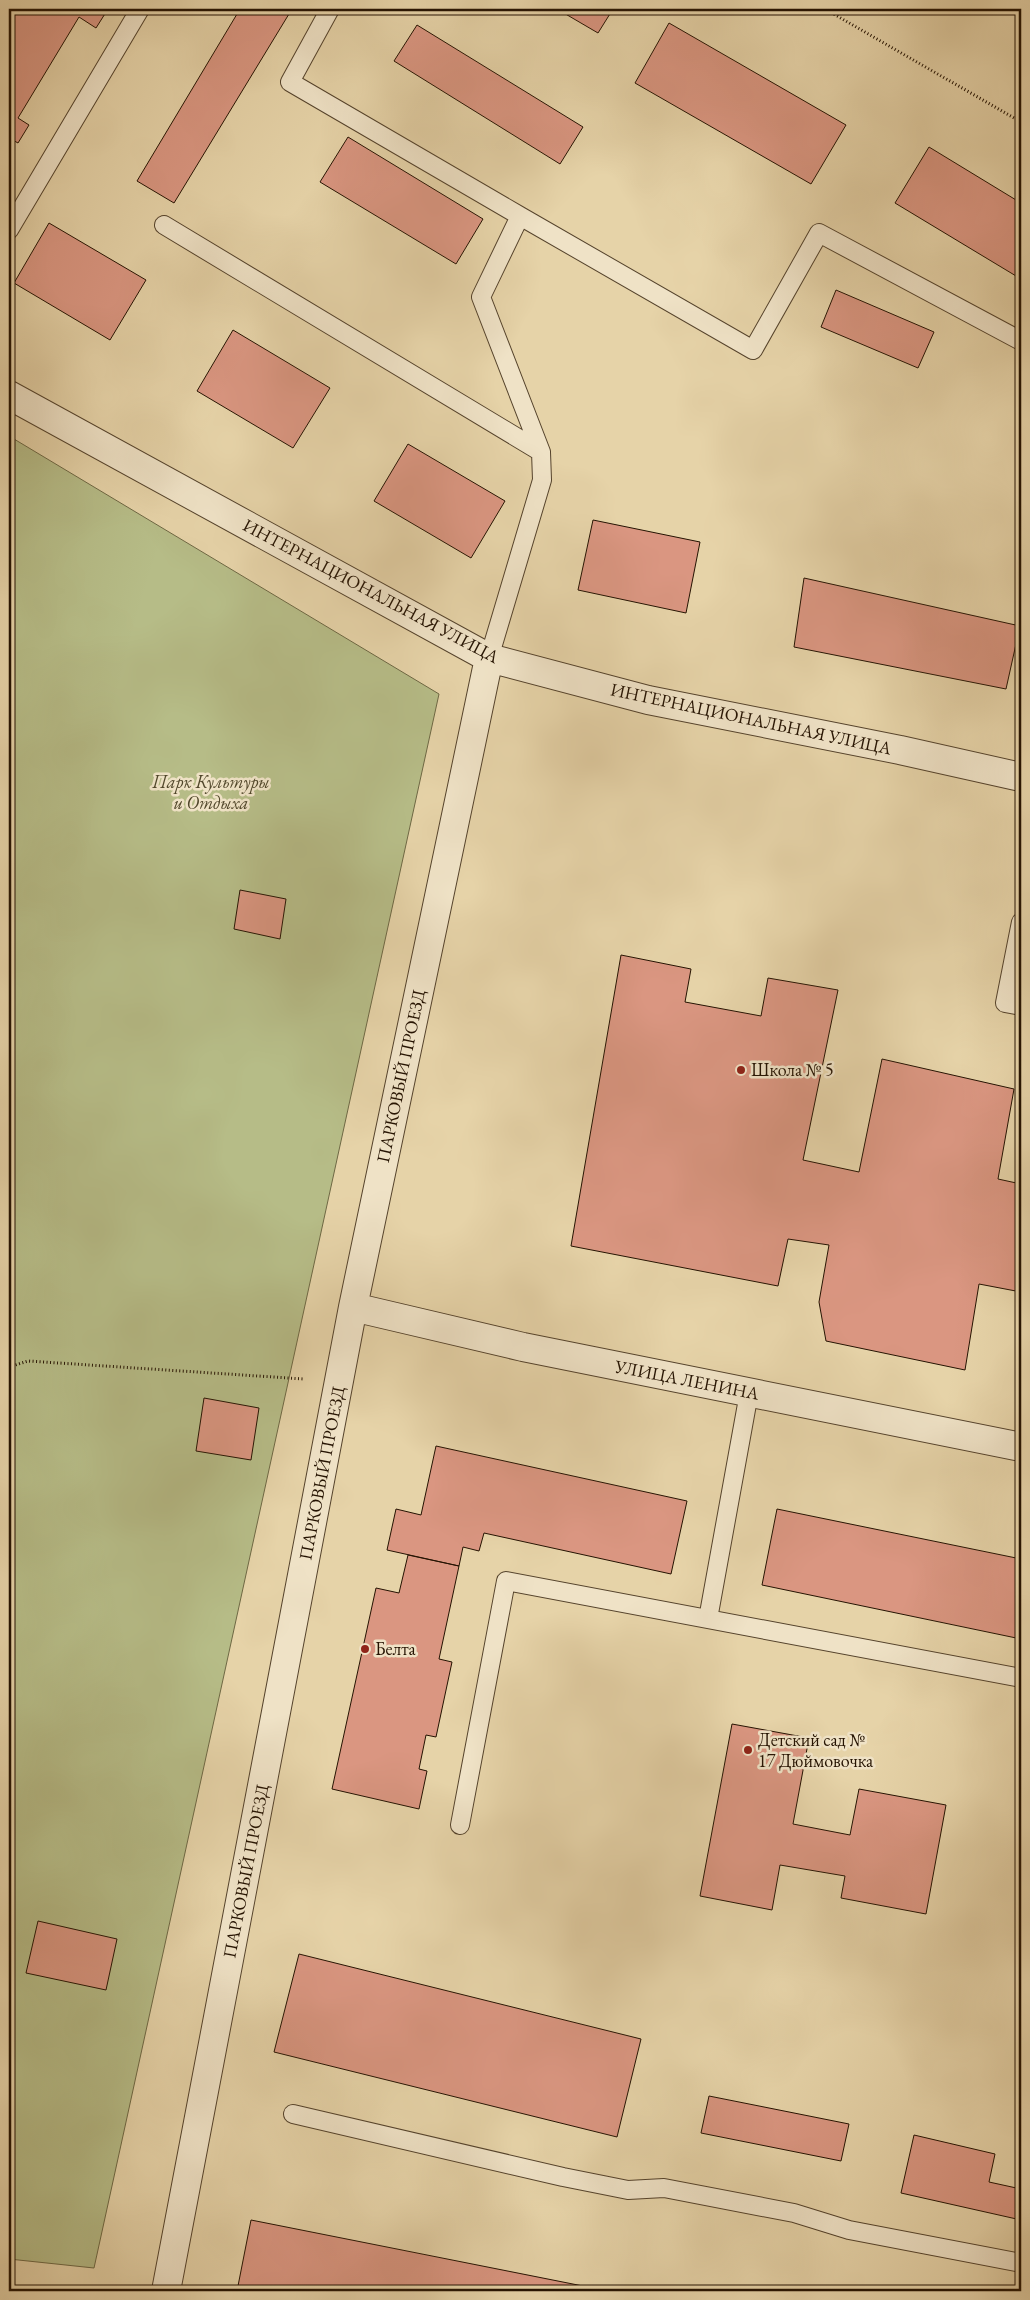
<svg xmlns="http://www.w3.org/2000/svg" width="1030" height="2300" font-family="'EB Garamond',serif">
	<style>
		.green { fill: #b6bc87; stroke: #6e6844 }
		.building { fill: #da9681; stroke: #251302 }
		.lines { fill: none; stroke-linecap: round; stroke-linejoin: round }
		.lane-casing { stroke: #55432c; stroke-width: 20 }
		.street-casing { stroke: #55432c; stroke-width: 30 }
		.path { stroke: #251302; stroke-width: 3; stroke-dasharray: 1 2.5; stroke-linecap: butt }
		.lane { stroke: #efe2c6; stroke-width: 18 }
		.street { stroke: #efe2c6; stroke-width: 28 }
		.poi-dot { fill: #8f2418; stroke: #efe2c6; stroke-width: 2 }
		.labels { text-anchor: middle; stroke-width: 5; stroke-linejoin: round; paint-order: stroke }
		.street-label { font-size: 18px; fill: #251302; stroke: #efe2c6 }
		.park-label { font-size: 18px; font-style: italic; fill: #50462a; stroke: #efe2c6 }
		.poi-label { font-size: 18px; fill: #251302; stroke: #efe2c6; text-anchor: start }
	</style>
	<rect width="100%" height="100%" fill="#e6d3a8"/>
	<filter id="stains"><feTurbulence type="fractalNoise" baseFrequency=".004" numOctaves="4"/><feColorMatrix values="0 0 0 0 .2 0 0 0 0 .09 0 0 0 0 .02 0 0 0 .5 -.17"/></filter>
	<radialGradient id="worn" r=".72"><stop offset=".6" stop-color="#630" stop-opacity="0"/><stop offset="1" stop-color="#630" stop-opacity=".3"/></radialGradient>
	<path class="green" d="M9 436 439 694 94 2268 9 2259Z"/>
	<path class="building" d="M9 9H108L96 28 79 17 18 118 29 125 18 143 9 138Z
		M240 9H292L174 203 137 181Z
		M557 9H613L598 33Z
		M669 23 846 125 811 184 635 83Z
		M417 25 583 127 560 164 394 61Z
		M348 137 483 219 456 264 320 182Z
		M929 147 1021 203V279L895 203Z
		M49 223 146 280 110 340 14 283Z
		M836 290 934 332 918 368 821 327Z
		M233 330 330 388 293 448 197 391Z
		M408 444 505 501 471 558 374 501Z
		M593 520 700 542 686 613 578 590Z
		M804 578 1020 626 1006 689 794 647Z
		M240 890 286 899 280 939 234 929Z
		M621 955 691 969 685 1002 761 1016 768 978 838 990 803 1160 859 1172 882 1059 1014 1089 998 1179 1021 1184V1292L979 1284 965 1370 826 1341 819 1302 829 1245 788 1239 778 1286 571 1246Z
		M204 1398 259 1408 251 1460 196 1451Z
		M436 1446 687 1501 671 1574 484 1533 479 1551 463 1547 459 1566 387 1550 396 1509 421 1515Z
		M777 1509 1021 1559V1639L762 1585Z
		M408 1555 459 1566 439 1659 452 1662 436 1737 426 1735 419 1769 427 1771 419 1809 332 1789 376 1588 399 1593Z
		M732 1724 809 1738 793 1824 850 1835 859 1789 946 1805 926 1914 841 1898 845 1876 780 1865 772 1910 700 1896Z
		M38 1921 117 1939 106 1990 26 1973Z
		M299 1954 641 2039 617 2137 274 2052Z
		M709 2096 849 2124 841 2161 701 2133Z
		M914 2135 995 2154 989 2182 1021 2189V2220L901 2193Z
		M251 2220 608 2291H237Z"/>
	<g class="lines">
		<g class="lane-casing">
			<path id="lane" d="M330 9 290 82 520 216
				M164 225 541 452
				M9 230 140 9
				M489 658 542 480 541 452 481 297 520 216 753 350 819 233 1021 341
				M1021 922 1005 1003 1021 1006
				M708 1619 749 1393
				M460 1825 506 1581 1021 1678
				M293 2114 563 2177 628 2190 664 2188 794 2213 849 2230 1021 2263"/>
		</g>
		<g class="street-casing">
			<path id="street" d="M9 395 489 658 648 700 900 750 1021 777
				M353 1307 523 1347 1021 1447
				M166 2291 353 1307 489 658"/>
		</g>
		<path class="path" d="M825 9 1021 122
			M9 1367 28 1361 304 1379"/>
		<use href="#lane" class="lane"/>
		<use href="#street" class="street"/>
	</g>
	<g class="poi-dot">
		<circle cx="741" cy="1070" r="5"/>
		<circle cx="365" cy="1649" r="5"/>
		<circle cx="748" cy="1750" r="5"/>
	</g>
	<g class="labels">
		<g class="street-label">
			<text transform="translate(371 591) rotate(28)" y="6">ИНТЕРНАЦИОНАЛЬНАЯ УЛИЦА</text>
			<text transform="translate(751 719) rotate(12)" y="6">ИНТЕРНАЦИОНАЛЬНАЯ УЛИЦА</text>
			<text transform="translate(401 1076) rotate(-78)" y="6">ПАРКОВЫЙ ПРОЕЗД</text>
			<text transform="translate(687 1380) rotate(11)" y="6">УЛИЦА ЛЕНИНА</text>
			<text transform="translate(322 1473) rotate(-79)" y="6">ПАРКОВЫЙ ПРОЕЗД</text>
			<text transform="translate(246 1871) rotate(-79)" y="6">ПАРКОВЫЙ ПРОЕЗД</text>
		</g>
		<g class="park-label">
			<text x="211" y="788">Парк Культуры<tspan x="211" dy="21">и Отдыха</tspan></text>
		</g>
		<g class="poi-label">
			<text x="751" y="1076">Школа № 5</text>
			<text x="375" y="1655">Белта</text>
			<text x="758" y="1746">Детский сад №<tspan x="758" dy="21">17 Дюймовочка</tspan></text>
		</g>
	</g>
	<rect width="1030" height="2300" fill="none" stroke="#e6d3a8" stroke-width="30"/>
	<rect x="10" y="10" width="1010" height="2280" fill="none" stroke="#251302" stroke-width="2.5"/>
	<rect x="15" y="15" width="1000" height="2270" fill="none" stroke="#251302"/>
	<rect width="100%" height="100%" filter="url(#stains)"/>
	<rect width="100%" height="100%" fill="url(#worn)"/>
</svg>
